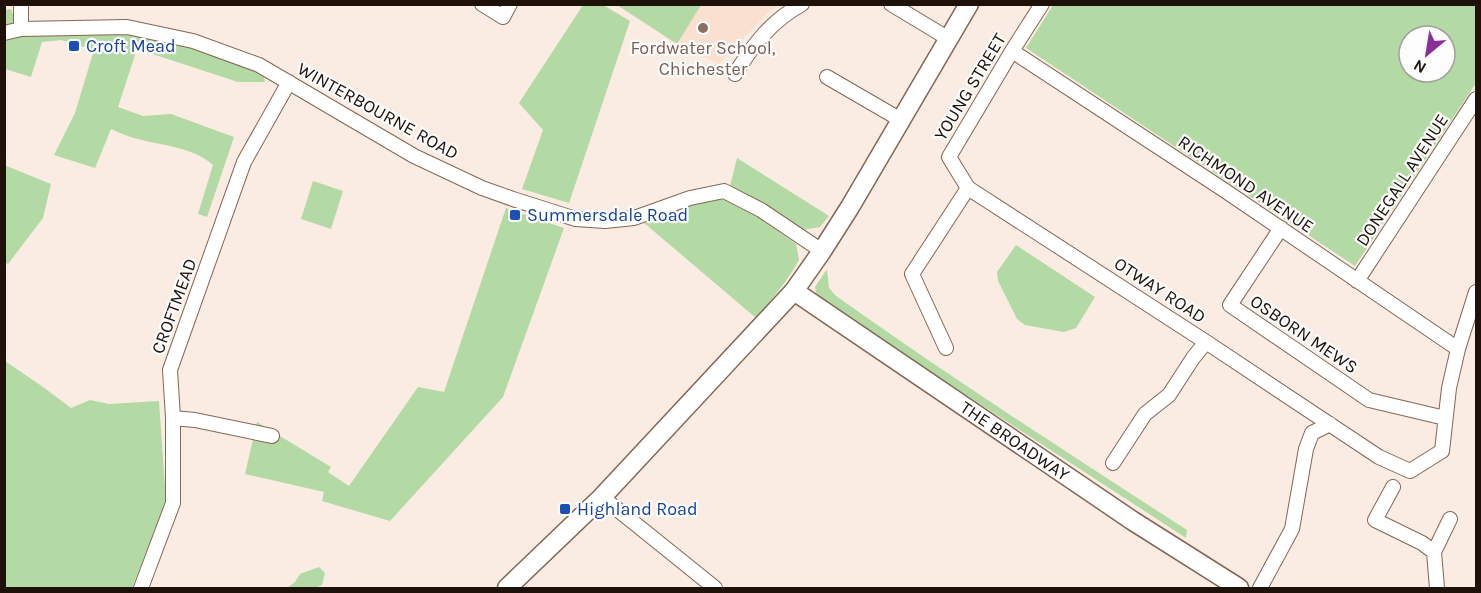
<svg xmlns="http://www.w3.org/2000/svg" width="1481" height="593" font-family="Karla,sans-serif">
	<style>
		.built { fill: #f9e0d0 }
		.green { fill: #b3d9a5; fill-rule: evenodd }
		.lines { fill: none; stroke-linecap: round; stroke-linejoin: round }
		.minor-casing { stroke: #846653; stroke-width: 16 }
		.tertiary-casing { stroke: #846653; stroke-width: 21 }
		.minor { stroke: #fff; stroke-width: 14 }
		.tertiary { stroke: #fff; stroke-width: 18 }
		.education-dot { fill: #8d6e63; stroke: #fcfcfc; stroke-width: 2 }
		.transit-dot { fill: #1a4fb4; stroke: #fcfcfc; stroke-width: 2 }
		.labels { text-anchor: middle; stroke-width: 4.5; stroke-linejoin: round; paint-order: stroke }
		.transit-label { font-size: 18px; fill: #164399; stroke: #fcfcfc; text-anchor: start }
		.education-label { font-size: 18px; fill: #785e54; stroke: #fcfcfc }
		.street-label { font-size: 18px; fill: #1d110a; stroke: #fcfcfc }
	</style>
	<rect width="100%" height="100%" fill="#faece3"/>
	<path class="built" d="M617 5H779L768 13 719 64 677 44Z"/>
	<path class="green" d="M583 5H603L630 21 569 203 522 189 543 130 519 103Z
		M617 5H701L677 44Z
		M1053 5H1476V83L1355 266 1026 48ZM1409 36H1445V72H1409Z
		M11 9 20 33H125L192 46 256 69 263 74 265 82H238L137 49 118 107 143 116 171 114 234 137 207 217 198 214 213 165C193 147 164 146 138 139 129 137 120 133 111 129L95 168 54 155 75 113 94 50 61 40 42 42 31 77 5 69 4 10Z
		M737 158 829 216 820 227 803 230 765 204 730 186Z
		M4 165 51 184 43 218 8 264 4 262Z
		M313 181 343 191 331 229 301 219Z
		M724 199 758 217 796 244 799 260C787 282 772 299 756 318L643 222 692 204Z
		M506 208 564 228 503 397 390 521 322 501 324 492 245 474 257 422 331 467 328 472 349 486 418 387 444 392Z
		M1016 245 1095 297 1076 328 1064 332 1025 325 1017 319 998 281 997 272Z
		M827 269 829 288 836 296C950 377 1069 454 1187 530L1186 538 817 298 815 287Z
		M5 361 43 387 71 408 90 400 109 404 159 401 166 501 132 588H5Z
		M319 567 325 573 322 585 315 588H287L295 582 300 574Z"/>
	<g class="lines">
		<g class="minor-casing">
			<path id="minor" d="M21 4V29
				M482 4 503 17 510 4
				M891 4 949 39
				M1042 4 1012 51 949 157 968 188 1206 342 1379 457 1410 471 1442 451 1449 388 1458 349 1476 292
				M4 33 21 29 127 27 193 41 259 65 414 156 482 188 513 199 576 219 605 221 634 218 690 198 724 191 761 210 822 251
				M1012 51 1224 190 1458 349
				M735 74C753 45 771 21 802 4
				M827 77 901 120
				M1281 228 1230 305 1369 400 1445 418
				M1357 281 1476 99
				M946 348 912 274 968 188
				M173 418 195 420 272 436
				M1113 463 1145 414 1169 395 1193 358 1206 342
				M1393 487 1375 520 1422 543 1434 552 1437 588
				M602 497 715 588
				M1434 552 1450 519
				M141 588 173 503V418L170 370 244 162 289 82
				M1260 588 1292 529 1306 449 1312 433 1330 424"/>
		</g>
		<g class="tertiary-casing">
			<g id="tertiary">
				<path id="s1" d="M794 291 1133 521 1239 588"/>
				<path d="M507 588 602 497 794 291 822 251 850 207 969 4"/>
			</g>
		</g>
		<use href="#minor" class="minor"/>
		<use href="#tertiary" class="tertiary"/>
	</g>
	<circle class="education-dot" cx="703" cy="28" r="6"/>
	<g class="transit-dot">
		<rect x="68" y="40" width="12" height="12" rx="3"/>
		<rect x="509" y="209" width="12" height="12" rx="3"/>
		<rect x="559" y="503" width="12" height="12" rx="3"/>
	</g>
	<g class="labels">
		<g class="transit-label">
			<text x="86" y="52">Croft Mead</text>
			<text x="527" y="221">Summersdale Road</text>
			<text x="577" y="515">Highland Road</text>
		</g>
		<g class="education-label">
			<text x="703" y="54">Fordwater School,<tspan x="703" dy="21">Chichester</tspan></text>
		</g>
		<g class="street-label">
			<text transform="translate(970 87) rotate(-59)" y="6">YOUNG STREET</text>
			<text transform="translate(378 111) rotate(29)" y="6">WINTERBOURNE ROAD</text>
			<text transform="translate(1402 180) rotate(-57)" y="6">DONEGALL AVENUE</text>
			<text transform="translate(1246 184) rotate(34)" y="6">RICHMOND AVENUE</text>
			<text transform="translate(1160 290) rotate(33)" y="6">OTWAY ROAD</text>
			<text transform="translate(174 306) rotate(-70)" y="6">CROFTMEAD</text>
			<text transform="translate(1304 334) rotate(34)" y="6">OSBORN MEWS</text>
			<text dy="6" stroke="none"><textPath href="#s1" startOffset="267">THE BROADWAY</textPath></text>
		</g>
	</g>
	<rect width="1481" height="593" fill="none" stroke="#1d110a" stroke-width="12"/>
	<g transform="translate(1427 54) rotate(210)"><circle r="28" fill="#fcfcfc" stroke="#a39e9b" stroke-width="1.5"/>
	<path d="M0-4.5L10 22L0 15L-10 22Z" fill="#8a2f9a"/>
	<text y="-9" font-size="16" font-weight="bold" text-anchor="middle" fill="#1d110a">N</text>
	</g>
</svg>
